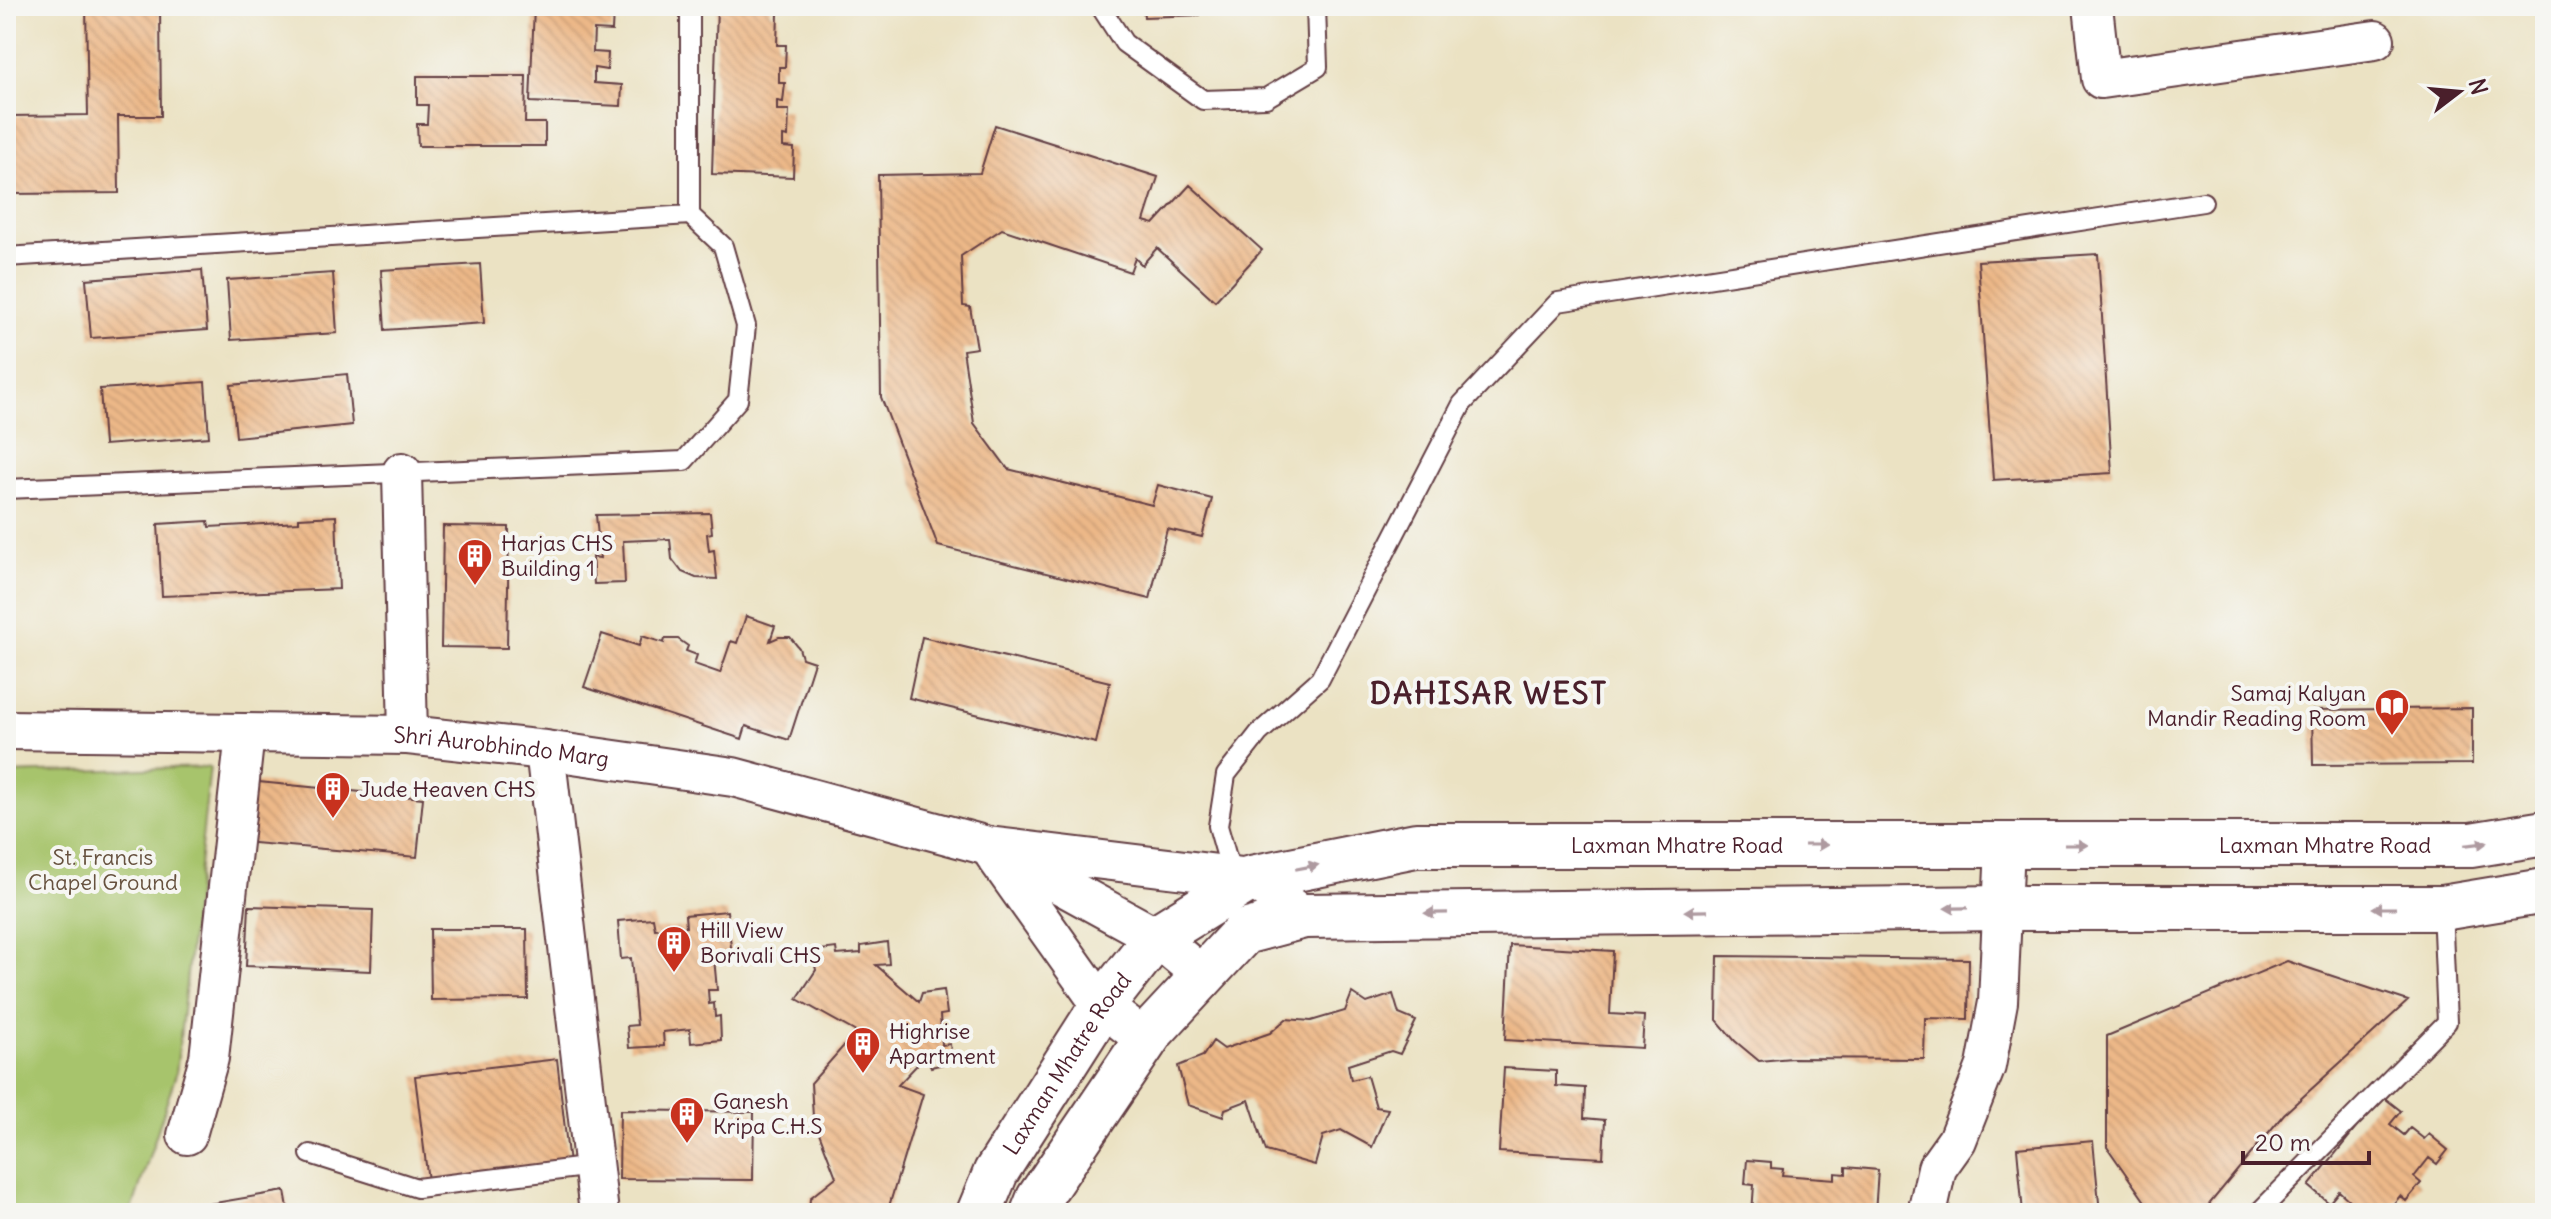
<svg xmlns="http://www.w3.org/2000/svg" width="2551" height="1219" font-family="Delius,sans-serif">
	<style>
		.park { fill: #a7c46c; stroke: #78724c; stroke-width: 2 }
		.building { fill: url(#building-back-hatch) }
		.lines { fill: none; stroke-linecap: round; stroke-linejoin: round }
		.service-casing { stroke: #623c42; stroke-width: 22 }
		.minor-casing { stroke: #623c42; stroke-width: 42 }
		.secondary-casing { stroke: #623c42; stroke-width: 48 }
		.service { stroke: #fff; stroke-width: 18 }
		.minor { stroke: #fff; stroke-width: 38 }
		.secondary { stroke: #fff; stroke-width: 44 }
		.oneway { fill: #ae9aa0 }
		.labels { text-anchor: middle; stroke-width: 8; stroke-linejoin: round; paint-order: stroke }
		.poi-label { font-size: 22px; fill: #4a1f2b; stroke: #f6f6f2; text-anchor: start }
		.street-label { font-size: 22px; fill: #4a1f2b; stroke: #f6f6f2 }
		.park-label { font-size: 22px; fill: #66513e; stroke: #f6f6f2 }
		.district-label { font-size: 30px; font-weight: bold; letter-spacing: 2px; fill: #4a1f2b; stroke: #f6f6f2 }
	</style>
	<defs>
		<pattern id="building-back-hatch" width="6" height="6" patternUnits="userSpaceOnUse" patternTransform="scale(2)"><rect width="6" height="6" fill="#ecb888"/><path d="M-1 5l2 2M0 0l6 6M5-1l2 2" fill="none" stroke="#cc9e76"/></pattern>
	</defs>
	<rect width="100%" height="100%" fill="#f6f6f2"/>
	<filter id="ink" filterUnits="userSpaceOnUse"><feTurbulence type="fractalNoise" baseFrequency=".0125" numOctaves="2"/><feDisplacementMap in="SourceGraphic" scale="16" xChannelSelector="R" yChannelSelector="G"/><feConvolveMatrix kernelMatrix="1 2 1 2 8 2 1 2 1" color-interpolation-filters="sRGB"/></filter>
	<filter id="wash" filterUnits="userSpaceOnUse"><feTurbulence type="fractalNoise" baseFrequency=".006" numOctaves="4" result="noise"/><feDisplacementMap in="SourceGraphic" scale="32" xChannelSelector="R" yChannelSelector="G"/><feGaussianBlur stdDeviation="1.8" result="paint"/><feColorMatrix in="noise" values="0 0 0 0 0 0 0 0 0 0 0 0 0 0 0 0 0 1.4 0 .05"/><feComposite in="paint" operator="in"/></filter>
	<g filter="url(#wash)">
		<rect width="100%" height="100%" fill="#ebe2c3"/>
		<path class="park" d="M210 767 176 1074 131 1213H6V773Z"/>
		<g id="blocks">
			<path class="building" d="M86 6H160L161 116H118L119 193 6 194V90H9V116L88 115Z
				M717 6H771V13H778L777 45H786L785 67H779V83H785L783 102 777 101V110H789L788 137 783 136V147L794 148 793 177 712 174Z
				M1143 6H1200V15L1144 17Z
				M534 7 613 11 612 31 594 30 593 52 608 53 607 70 594 68V83L622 85 621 106 530 102Z
				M417 76H526L525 123H545V146H418L417 124H427L428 105H417Z
				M995 125 1158 177 1144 221 1154 224 1190 185 1262 250 1215 301 1157 248 1142 265 1135 258 1130 272 1002 229 961 256 963 306 970 307 977 348 963 350 974 423 1008 469 1152 505 1158 485 1212 499 1202 537 1167 529 1150 599 938 546 881 397 878 175 980 173Z
				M2098 254 2112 473 1993 480 1978 261Z
				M480 264 484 323 385 330 381 270Z
				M202 270 207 330 91 338 86 279Z
				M333 273 337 333 231 340 227 280Z
				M347 374 352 425 236 437 231 385Z
				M205 382 209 437 104 445 100 389Z
				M710 513 712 533 707 534 709 551 714 550 717 579 696 578 682 572 672 559 670 539 623 541 625 583 594 584 592 557 600 558 596 515Z
				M336 516 339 589 162 596 158 524 208 521 209 527 299 522V518Z
				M443 526 509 527 507 648 441 647Z
				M746 616 775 626 770 641 779 637H790L799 648 802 658 814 662 789 740 746 726 742 739 584 687 602 634 639 646 642 636 664 643 665 639H678L688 646 686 651 697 655 694 664 720 673 731 641 737 643Z
				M922 637 1110 682 1096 743 909 698Z
				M2472 708V764L2313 765 2312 710Z
				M248 781 423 798 417 857 243 842Z
				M249 906 373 910 371 971 246 966Z
				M727 911 732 956 714 958 717 990H708L709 1004 714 1003 715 1017 720 1016 721 1040 691 1043 690 1029 663 1032 664 1046 629 1048 627 1026 637 1025 631 958 621 959 618 921 653 918 655 929 686 927 685 915Z
				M430 929H527L528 999 431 1000Z
				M887 942 889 964 876 965 919 1002 922 993 944 990 947 1014 940 1015 942 1045 950 1044 952 1062 931 1067 927 1056 915 1060 917 1065 898 1085 923 1094 887 1213H809L810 1198 836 1177 813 1117 811 1083 856 1032 797 999 816 970 812 951 836 948 837 955 861 953V946Z
				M1510 945 1613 951 1610 1014 1644 1016 1642 1048 1505 1040Z
				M1718 956 1969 959 1968 1019 1925 1018 1924 1059 1792 1058 1759 1061 1735 1041 1717 1020Z
				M2287 961 2408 1001 2284 1114 2202 1213H2153L2107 1147V1036Z
				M1352 993 1367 1003 1393 994 1399 1014 1416 1021 1400 1054 1391 1051 1348 1065 1351 1080 1367 1076 1376 1107 1388 1109 1372 1147 1341 1130 1323 1136 1315 1165 1266 1151 1249 1100 1225 1109 1223 1117 1188 1105 1178 1066 1203 1056 1213 1041 1224 1049 1270 1033 1286 1019 1311 1021 1345 1011Z
				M2545 1009V1030H2544L2538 1011Z
				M557 1059 570 1173 429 1189 415 1076Z
				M1504 1068 1556 1071V1086L1585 1088 1584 1118 1605 1120 1603 1158 1499 1152Z
				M2382 1096 2401 1111 2390 1124 2404 1135 2410 1128 2424 1139 2429 1134 2448 1150 2437 1164 2429 1158 2414 1177 2421 1183 2406 1201 2400 1196 2390 1208 2396 1213H2355L2346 1206 2350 1201 2339 1191 2329 1203 2309 1186Z
				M620 1110 754 1112 753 1180 619 1179Z
				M2093 1141 2100 1213H2023L2017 1148Z
				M1747 1160 1771 1162V1168L1783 1169 1782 1175 1835 1179V1173L1846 1174V1167L1878 1170 1875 1213H1752L1754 1185 1745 1184Z
				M285 1191 289 1213H192L191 1207Z"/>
		</g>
	</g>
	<g filter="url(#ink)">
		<use href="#blocks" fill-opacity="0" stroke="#623c42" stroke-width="2"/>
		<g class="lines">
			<g class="service-casing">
				<path id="service" d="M1100 6 1124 43 1203 100 1266 98 1318 67 1316 6
					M690 215V6
					M6 257 690 215 723 246 746 326 738 400 684 461 6 489
					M1232 875 1218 826 1226 775 1259 733 1320 679 1462 404 1558 302 2203 202
					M310 1154 417 1188 593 1166
					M2258 1213 2447 1022 2442 908"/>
			</g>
			<g class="minor-casing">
				<g id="minor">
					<path d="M2093 6 2101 79 2375 40"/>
					<path d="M402 472 408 735"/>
					<path id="s1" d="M6 730 408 735 545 750 733 777 988 846 1251 878 1304 916"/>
					<path d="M545 750 599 1213"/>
					<path d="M994 854 1102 1006 1146 1040"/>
					<path d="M1008 856 1156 937 1203 976"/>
					<path d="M187 1135 209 1058 245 734"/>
					<path d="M1927 1213 1937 1168 1957 1140 1986 1066 1998 1002 2005 845"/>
				</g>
			</g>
			<g class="secondary-casing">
				<g id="secondary">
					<path id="s2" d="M979 1213 996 1172 1102 1006 1156 937 1251 878 1416 845H2471L2545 833"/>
					<path d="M1033 1213 1039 1198 1152 1031 1244 932 1304 916 2003 908H2442L2545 891"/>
				</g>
			</g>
			<use href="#service" class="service"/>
			<use href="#minor" class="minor"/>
			<use href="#secondary" class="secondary"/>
		</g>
		<defs><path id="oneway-solid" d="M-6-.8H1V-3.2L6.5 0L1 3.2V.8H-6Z" transform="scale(2)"/></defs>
		<g class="oneway">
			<use href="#oneway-solid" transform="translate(2476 844) rotate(-7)"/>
			<use href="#oneway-solid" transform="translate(1816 845)"/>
			<use href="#oneway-solid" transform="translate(2076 845)"/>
			<use href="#oneway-solid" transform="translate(1307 867) rotate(-11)"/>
			<use href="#oneway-solid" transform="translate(1956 908) rotate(179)"/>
			<use href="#oneway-solid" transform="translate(2384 908) rotate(180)"/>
			<use href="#oneway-solid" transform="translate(1696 911) rotate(179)"/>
			<use href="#oneway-solid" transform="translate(1436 913) rotate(179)"/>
		</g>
	</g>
	<defs>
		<g id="building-pin" transform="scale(1.8)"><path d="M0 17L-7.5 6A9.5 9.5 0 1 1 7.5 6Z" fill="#c8321e" stroke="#f6f6f2"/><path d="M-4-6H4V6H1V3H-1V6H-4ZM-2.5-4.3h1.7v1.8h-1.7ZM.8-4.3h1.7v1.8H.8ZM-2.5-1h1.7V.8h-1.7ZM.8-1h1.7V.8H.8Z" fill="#fff"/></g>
		<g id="library-pin" transform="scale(1.8)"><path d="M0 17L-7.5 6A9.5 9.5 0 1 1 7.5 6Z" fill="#c8321e" stroke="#f6f6f2"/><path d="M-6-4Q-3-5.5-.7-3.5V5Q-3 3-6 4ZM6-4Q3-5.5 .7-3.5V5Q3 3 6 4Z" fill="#fff"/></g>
	</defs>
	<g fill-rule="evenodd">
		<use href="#building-pin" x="475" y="556"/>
		<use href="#library-pin" x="2392" y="706"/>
		<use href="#building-pin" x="333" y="789"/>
		<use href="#building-pin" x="674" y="943"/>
		<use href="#building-pin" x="863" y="1044"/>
		<use href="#building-pin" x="687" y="1114"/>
	</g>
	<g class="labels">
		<g class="poi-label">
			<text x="501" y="551">Harjas CHS<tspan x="501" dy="25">Building 1</tspan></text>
			<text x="2366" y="701" text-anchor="end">Samaj Kalyan<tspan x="2366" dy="25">Mandir Reading Room</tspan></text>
			<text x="359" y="797">Jude Heaven CHS</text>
			<text x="700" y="938">Hill View<tspan x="700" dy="25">Borivali CHS</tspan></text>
			<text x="889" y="1039">Highrise<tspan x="889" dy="25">Apartment</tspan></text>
			<text x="713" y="1109">Ganesh<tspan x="713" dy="25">Kripa C.H.S</tspan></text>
		</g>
		<g class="street-label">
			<text dy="8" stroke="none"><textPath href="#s1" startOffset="496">Shri Aurobhindo Marg</textPath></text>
			<text dy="8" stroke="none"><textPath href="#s2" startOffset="870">Laxman Mhatre Road</textPath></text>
			<text dy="8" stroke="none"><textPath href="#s2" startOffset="1518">Laxman Mhatre Road</textPath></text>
			<text dy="8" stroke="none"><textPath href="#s2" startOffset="174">Laxman Mhatre Road</textPath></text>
		</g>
		<g class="park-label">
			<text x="103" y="865">St. Francis<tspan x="103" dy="25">Chapel Ground</tspan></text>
		</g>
		<g class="district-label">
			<text x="1489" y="704">DAHISAR WEST</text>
		</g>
	</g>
	<rect width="2551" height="1219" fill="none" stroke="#f6f6f2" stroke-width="32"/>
	<g transform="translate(2459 92) rotate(74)" stroke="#f6f6f2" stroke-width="6" paint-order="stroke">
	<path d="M0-6L14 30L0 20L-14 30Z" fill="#4a1f2b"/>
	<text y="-12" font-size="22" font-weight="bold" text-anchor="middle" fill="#4a1f2b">N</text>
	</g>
	<path d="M2243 1151v12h126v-12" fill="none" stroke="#4a1f2b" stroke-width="4"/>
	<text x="2255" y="1151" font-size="24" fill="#4a1f2b" stroke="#f6f6f2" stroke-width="6" paint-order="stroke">20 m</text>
</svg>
